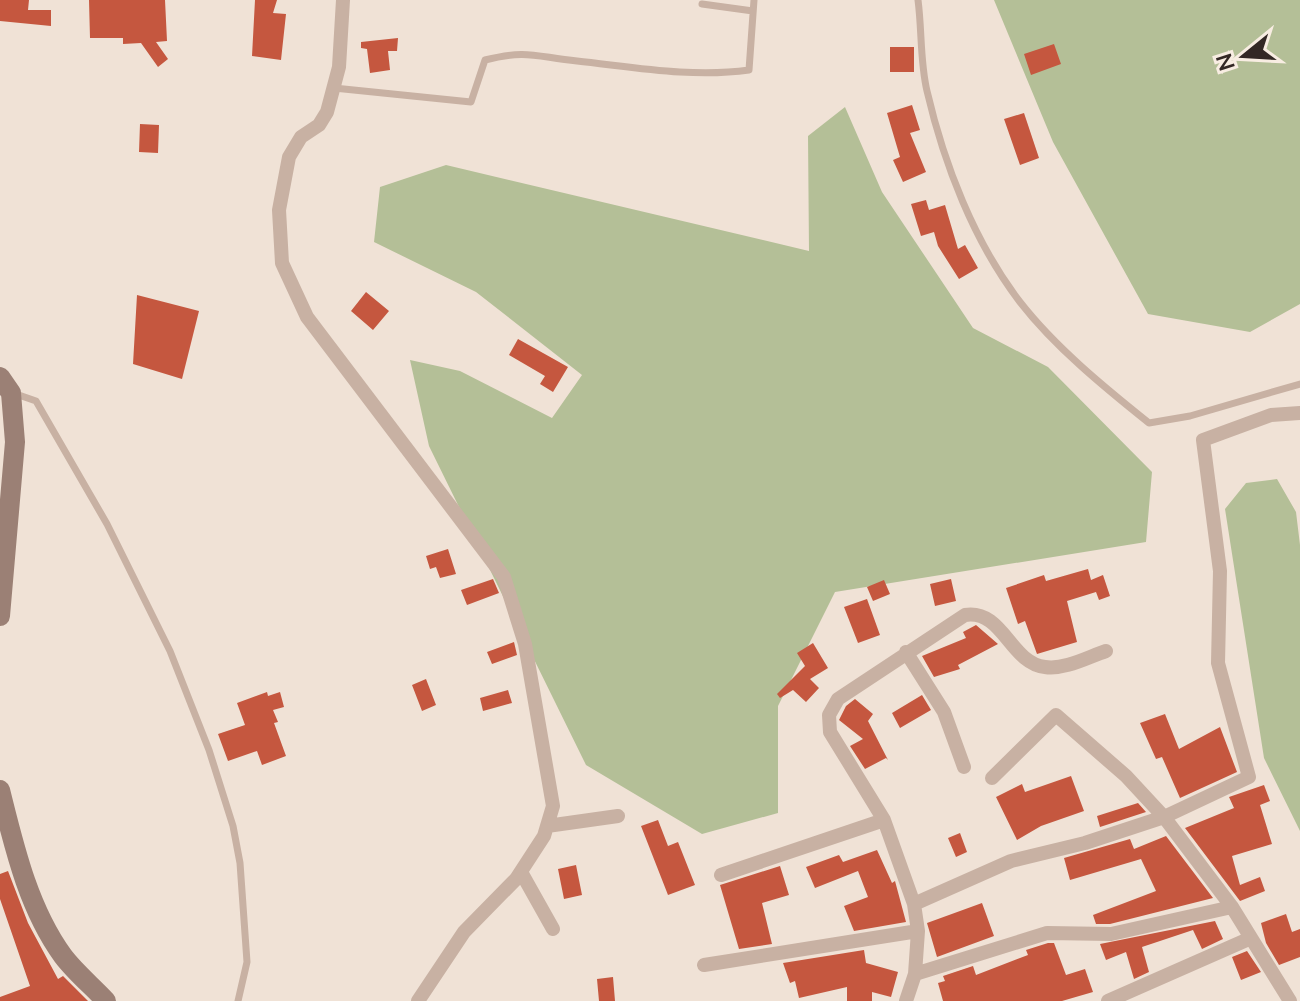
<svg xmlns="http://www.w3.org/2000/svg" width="1300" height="1001" font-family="'Nunito Sans',sans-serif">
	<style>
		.green { fill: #b4bf97 }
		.building { fill: #c5573f }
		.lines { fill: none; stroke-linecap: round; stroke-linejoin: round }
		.service { stroke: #c8b1a3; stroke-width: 7 }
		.minor { stroke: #c8b1a3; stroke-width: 14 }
		.secondary { stroke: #9b8075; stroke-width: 20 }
	</style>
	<rect width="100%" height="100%" fill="#f0e2d6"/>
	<path class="green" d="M994 0H1300V304L1250 332 1148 314 1053 142Z
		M845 107 882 192 973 328 1048 367 1152 472 1146 542 835 592 778 706V813L702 834 586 765 429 446 410 360 460 371 552 418 582 375 476 292 374 242 380 187 446 165 809 251 808 136Z
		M1277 479 1296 512 1300 545V831L1264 758 1225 509 1246 483Z"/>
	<path class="building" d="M0 0H29L28 10H51V26L0 21Z
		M89 0H165L167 41 156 42 168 59 158 67 141 43 123 44V38H90Z
		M255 0H277L273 13 286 14 281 60 252 56Z
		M398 38 397 51H388L390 70 370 73 367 49 361 48V42Z
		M1054 44 1061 64 1031 75 1024 54Z
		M890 47H914V72H890Z
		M912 105 920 130 910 133 926 172 903 182 893 160 900 157 887 113Z
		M1024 113 1039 158 1020 165 1004 119Z
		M140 124 159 125 158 153 139 152Z
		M926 200 929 210 945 205 958 249 965 245 978 268 959 279 938 246 934 232 921 236 911 204Z
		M366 292 389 311 373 330 351 311Z
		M137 295 199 311 182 379 133 364Z
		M518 339 568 367 553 392 540 384 545 376 509 355Z
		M448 549 456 574 440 578 436 567 430 569 426 556Z
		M1088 569 1091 580 1103 575 1110 596 1099 600 1096 592 1067 601 1077 642 1037 654 1025 621 1018 624 1006 588 1044 575 1046 581Z
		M493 579 499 593 467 605 461 590Z
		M951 579 956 601 935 606 930 584Z
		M884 580 890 594 873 601 867 587Z
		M867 599 880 635 858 643 844 607Z
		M976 625 998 644 958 665 960 669 934 677 922 656 966 638 963 632Z
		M514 642 517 655 492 664 487 652Z
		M813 643 828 668 810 679 819 688 806 702 793 690 780 698 777 694 805 666 797 653Z
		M426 679 436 705 422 711 412 685Z
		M508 690 512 703 483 711 480 698Z
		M267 692 268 696 280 692 284 707 273 710 278 722 274 723 286 756 262 765 257 751 228 761 218 734 245 725 237 703Z
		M922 695 931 710 900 728 892 713Z
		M855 699 873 714 868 721 888 760 886 758 865 769 850 746 863 739 839 720 846 706Z
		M1165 714 1179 749 1220 727 1237 772 1180 798 1162 757 1156 759 1140 723Z
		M1071 776 1084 811 1041 826 1017 840 996 797 1022 784 1025 792Z
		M1264 785 1270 801 1260 805 1272 844 1232 856 1240 885 1260 877 1265 891 1240 901 1185 828 1234 808 1229 797Z
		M1138 803 1146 812 1100 827 1097 816Z
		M658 820 668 846 678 842 695 885 668 895 641 826Z
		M960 833 967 852 956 857 948 838Z
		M1166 836 1213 898 1110 924H1096L1093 915 1156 891 1141 859 1070 880 1064 858 1130 839 1134 849Z
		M877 850 892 883 895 881 906 922 854 931 844 906 868 897 858 871 815 888 806 867 839 855 843 862Z
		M576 865 582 895 564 899 558 869Z
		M780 866 789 895 762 903 772 944 739 949 720 885Z
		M8 871 28 923 58 979 63 976 88 1001H0V997L30 986 0 899V874Z
		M982 903 994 936 937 957 927 923Z
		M1286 914 1292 932 1300 929V957L1279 965 1266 943 1261 923Z
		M1215 921 1223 939 1202 949 1193 930 1142 947 1149 972 1134 979 1126 952 1106 960 1100 944Z
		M1048 943H1054L1066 975 1085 969 1093 992 1062 1001H943L938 983 945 981 943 976 973 966 976 975 1028 955 1026 950Z
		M864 950 866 963 898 972 891 997 872 992V1001H847V987L799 998 795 981 790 983 783 963Z
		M1247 951 1261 972 1241 980 1232 957Z
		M613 977 615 1001H599L597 979Z"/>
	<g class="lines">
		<path class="service" d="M918 0C922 30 920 62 927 91 944 164 974 242 1020 302 1055 347 1104 387 1149 423L1190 416 1300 384
			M702 4 753 11
			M334 88 471 102 485 60C528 49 536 57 577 61 633 67 692 78 749 70L754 0
			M13 393 36 401 107 524 170 651 209 750 233 826 240 863 247 962 238 1001"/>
		<path class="minor" d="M343 0 339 67 327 112 319 125 301 137 289 157 279 210 282 263 307 317 504 577 525 644 553 806 544 836 516 879 464 932 418 1001
			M906 652 944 712 964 767
			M992 778 1056 715 1126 776 1164 817 1249 777 1218 663 1220 571 1203 440 1271 415 1300 413
			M547 826 618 816
			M521 872 553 929
			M721 875 884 820
			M914 904 1011 861 1085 843 1164 817 1232 907 1290 1001
			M704 965 918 931
			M915 974 1047 933 1111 934 1232 907
			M906 1001 915 974 918 931 914 904 884 820 830 732 829 715 838 699 965 615C1003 609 1010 663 1045 667 1065 670 1088 657 1106 651
			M1108 1001 1251 938"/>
		<path class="secondary" d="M0 377 11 393 15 442 0 616
			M0 790C14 846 28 908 63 956 75 972 92 986 106 1001"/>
	</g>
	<g transform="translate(1244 56) rotate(252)" stroke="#f8ede2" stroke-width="6" paint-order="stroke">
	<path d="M0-6L14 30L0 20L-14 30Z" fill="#332825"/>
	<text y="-12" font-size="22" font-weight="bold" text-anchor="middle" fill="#332825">N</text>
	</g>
</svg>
